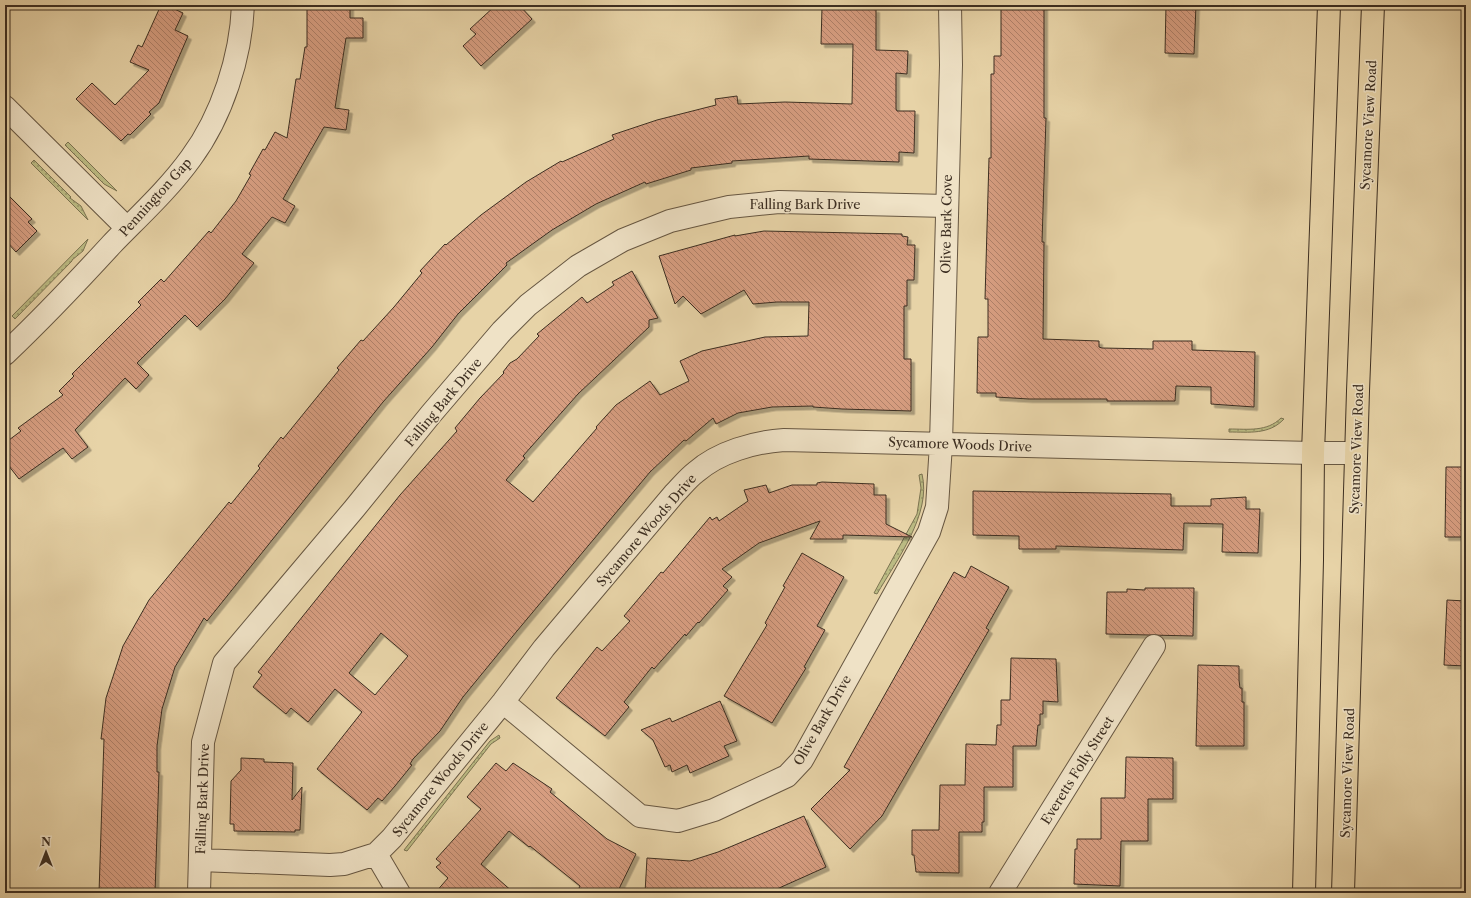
<svg xmlns="http://www.w3.org/2000/svg" width="1471" height="898" font-family="'Libre Caslon Text',serif">
	<style>
		.grass { fill: url(#grass-dots); stroke: #7c7452 }
		.building { fill: url(#building-back-hatch); stroke: #3c2e21; fill-rule: evenodd; filter: url(#shadow) }
		.lines { fill: none; stroke-linecap: round; stroke-linejoin: round }
		.minor-casing { stroke: #675742; stroke-width: 24 }
		.major-casing { stroke: #3c2e21; stroke-width: 24 }
		.minor { stroke: #efe2c6; stroke-width: 22 }
		.major { stroke: #e7d3a7; stroke-width: 22 }
		.labels { text-anchor: middle; stroke-width: 3; stroke-linejoin: round; paint-order: stroke }
		.street-label { font-size: 13px; fill: #3c2e21; stroke: #efe2c6 }
	</style>
	<defs>
		<pattern id="grass-dots" width="8" height="8" patternUnits="userSpaceOnUse"><rect width="8" height="8" fill="#bbbb83"/><path d="M2 2h.1M6 6h.1" fill="none" stroke="#99986b" stroke-width="1.8" stroke-linecap="round"/></pattern>
		<pattern id="building-back-hatch" width="6" height="6" patternUnits="userSpaceOnUse"><rect width="6" height="6" fill="#d69d80"/><path d="M-1 5l2 2M0 0l6 6M5-1l2 2" fill="none" stroke="#af8068"/></pattern>
		<filter id="shadow"><feDropShadow dx="3.5" dy="3.5" stdDeviation="0" flood-color="#0004"/></filter>
	</defs>
	<rect width="100%" height="100%" fill="#e7d3a7"/>
	<filter id="stains"><feTurbulence type="fractalNoise" baseFrequency=".005" numOctaves="4"/><feColorMatrix values="0 0 0 0 .2 0 0 0 0 .09 0 0 0 0 .02 0 0 0 .5 -.17"/></filter>
	<radialGradient id="worn" r=".72"><stop offset=".6" stop-color="#630" stop-opacity="0"/><stop offset="1" stop-color="#630" stop-opacity=".3"/></radialGradient>
	<path class="grass" d="M68 142 117 191 104 184 65 145Z
		M34 160 71 197 70 198 81 206 88 220 31 163Z
		M88 239 83 251 72 260V261L15 319 12 316Z
		M1281 418 1284 419C1269 435 1249 432 1229 432V429C1248 429 1267 432 1281 418Z
		M922 474C932 514 896 561 877 594L874 593 917 514 921 488 919 475Z
		M499 735 500 738 491 744 407 851 404 850 490 741Z"/>
	<path class="building" d="M161 5H166L183 13 175 30 188 36 159 103 149 112 151 114 130 135 128 134 121 141 76 99 92 83 115 105 149 70 130 62 138 45 142 47Z
		M307 5H350V18H363V38H346L335 108 349 110 346 130 324 127 283 199 295 206 285 223 272 217 242 254 254 263 225 299 197 327 185 315 137 363 149 375 136 389 125 378 75 430 88 447 72 459 63 448 19 479 5 461V443L21 431 18 428 63 395 59 391 74 376 72 374 141 305 138 302 161 279 164 282 209 231 211 233 236 201 251 175 249 174 263 149 265 150 275 132 287 138 296 79H300L305 47H307Z
		M496 5H519L532 19 481 66 463 46 476 34 470 29Z
		M1001 5H1044V118H1046L1042 242H1044L1043 339 1099 341V347L1102 348 1153 349V341H1192V350L1255 352 1254 407 1211 404V387L1176 386 1175 401H1107V399H1029L996 397V393H977L978 337H988V299H985L989 158H991V74H994V56H1001Z
		M1166 5H1196L1194 54 1165 53Z
		M822 7 876 9V50L908 51 907 74 896 73V109L897 111H915L914 153 899 152V162L809 159V156L732 161V163L691 168V170L646 184 645 182 596 204 552 230 506 263 507 265 458 314 432 347 383 402 207 621 204 618 175 667 162 709 157 746V772H159L155 893H99L104 739H101L106 698 123 646 149 600 229 502 231 504 260 468 258 466 281 437 283 439 339 370 337 368 361 340 363 341 394 307 422 273 420 271 445 244 446 245 481 215 526 182 561 161 562 162 614 139 612 135 657 120 716 105 715 99 737 96 738 104 785 102 852 104 853 44H821Z
		M5 192 32 219 28 222 37 231 16 252 5 240Z
		M764 231 902 234V236L908 237 907 245H915L914 280H907V306H904V359H911V411L842 409 813 407V406L772 407 738 413 716 424 713 418 686 441 684 440 650 472 517 631 463 697 440 731 413 759 410 764 412 765 395 786 382 801 378 798 367 810 317 769 362 712 335 689 308 722 291 708 286 714 253 687 262 675 258 672 400 495 457 431 455 428 480 398 504 373 503 372 510 363 517 359 539 336 537 334 582 297 587 303 614 285 612 282 632 271 658 318 649 320V327L578 394 523 456 525 458 506 480 533 502 597 428 596 427 616 405 650 381 660 395 689 381 680 361 702 351 765 337 808 336 809 302H777L753 304 744 290 701 314 683 296 675 304 659 256 735 235V236ZM381 633 408 656 375 695 349 673Z
		M1446 467H1466V537H1445Z
		M822 482 874 484V495H886V524L912 537 843 535V539H810L820 521 759 543 722 569 732 577 723 586 728 590 699 623 698 622 686 636 685 634 654 669 652 667 624 702 629 707 605 736 556 698 597 647 602 651 630 621 624 616 661 572 663 573 710 517 712 520 717 517 719 521 748 501 744 490 766 485 769 493 792 485H817V483Z
		M973 491 1171 494V506H1211V499L1246 497V509H1260L1258 553 1222 552 1223 524 1184 523 1183 550 1056 546V549H1019V536L973 535Z
		M802 553 844 577 817 626 825 630 804 667 806 668 772 723 724 696 767 625 765 623 785 587 783 586Z
		M971 566 1009 587 986 628 989 630 882 816 850 849 811 809 850 770 844 767 954 572 965 578Z
		M1145 588H1194L1193 636 1106 634 1107 592H1127V589L1145 590Z
		M1447 600 1466 601V666L1444 665Z
		M1011 658 1056 659 1058 702 1043 701V714H1040V725H1038L1036 746H1013V787H984V822H982V832H959V873L916 872 914 855H912V830H939L940 785H965L966 744 996 745 997 725H1001V700H1010Z
		M1198 665 1239 666V680L1240 688H1242V702H1244V746H1196Z
		M720 701 737 741 724 746 729 756 690 773 687 765 672 772 670 765 665 767 653 740 641 730 670 718 672 722Z
		M1126 757 1173 758V799H1148V841H1121L1120 886 1074 884 1075 849H1077V839H1101V798H1125Z
		M241 758 264 759V762L293 763 292 800 302 787 300 830H295V832L234 831V824H230L231 781 241 770Z
		M496 763 506 771 513 763 552 789 550 792 607 839 636 854 617 893H589L579 888 580 886 530 846 529 847 509 831 481 864 514 893H435L448 878 436 867 441 863 436 859 481 809 467 797Z
		M804 816 826 867 768 893H645L647 858 690 861 718 852Z"/>
	<g class="lines">
		<g class="minor-casing">
			<path id="minor" d="M5 107 127 228
				M5 354C42 319 77 282 111 245 138 217 168 190 191 158 222 116 241 57 243 5
				M503 702 640 816 678 821 714 810 787 776 802 760 929 532 937 507 941 444 951 65 950 5
				M376 854 399 893
				M200 860 330 865 344 864 376 854 392 838 503 702 544 648 674 494C681 487 688 478 696 472 719 452 754 442 784 440L1313 453H1356
				M199 893 203 742 224 663 354 509 431 414 502 331 528 305 578 266 623 240 670 221 729 207 779 202 947 206
				M1000 893 1154 646"/>
		</g>
		<g class="major-casing">
			<path id="major" d="M1304 893 1312 560 1313 453 1329 5
				M1343 893 1358 391 1373 5"/>
		</g>
		<use href="#minor" class="minor"/>
		<use href="#major" class="major"/>
	</g>
	<g class="labels">
		<g class="street-label">
			<text transform="translate(1368 125) rotate(-87)" y="5">Sycamore View Road</text>
			<text transform="translate(155 197) rotate(-48)" y="5">Pennington Gap</text>
			<text x="805" y="209">Falling Bark Drive</text>
			<text transform="translate(946 224) rotate(-89)" y="5">Olive Bark Cove</text>
			<text transform="translate(443 402) rotate(-50)" y="5">Falling Bark Drive</text>
			<text transform="translate(960 444) rotate(2)" y="5">Sycamore Woods Drive</text>
			<text transform="translate(1356 449) rotate(-88)" y="5">Sycamore View Road</text>
			<text transform="translate(646 530) rotate(-49)" y="5">Sycamore Woods Drive</text>
			<text transform="translate(822 720) rotate(-60)" y="5">Olive Bark Drive</text>
			<text transform="translate(1077 770) rotate(-58)" y="5">Everetts Folly Street</text>
			<text transform="translate(1347 773) rotate(-88)" y="5">Sycamore View Road</text>
			<text transform="translate(440 779) rotate(-51)" y="5">Sycamore Woods Drive</text>
			<text transform="translate(202 799) rotate(-88)" y="5">Falling Bark Drive</text>
		</g>
	</g>
	<rect width="1471" height="898" fill="none" stroke="#e7d3a7" stroke-width="20"/>
	<rect x="6" y="6" width="1459" height="886" fill="none" stroke="#3c2e21" stroke-width="2"/>
	<rect x="10" y="10" width="1451" height="878" fill="none" stroke="#3c2e21"/>
	<g transform="translate(46 852)" stroke="#efe2c6" stroke-width="3" paint-order="stroke">
	<path d="M0-3L7 15L0 10L-7 15Z" fill="#3c2e21"/>
	<text y="-6" font-size="11" font-weight="bold" text-anchor="middle" fill="#3c2e21">N</text>
	</g>
	<rect width="100%" height="100%" filter="url(#stains)"/>
	<rect width="100%" height="100%" fill="url(#worn)"/>
</svg>
